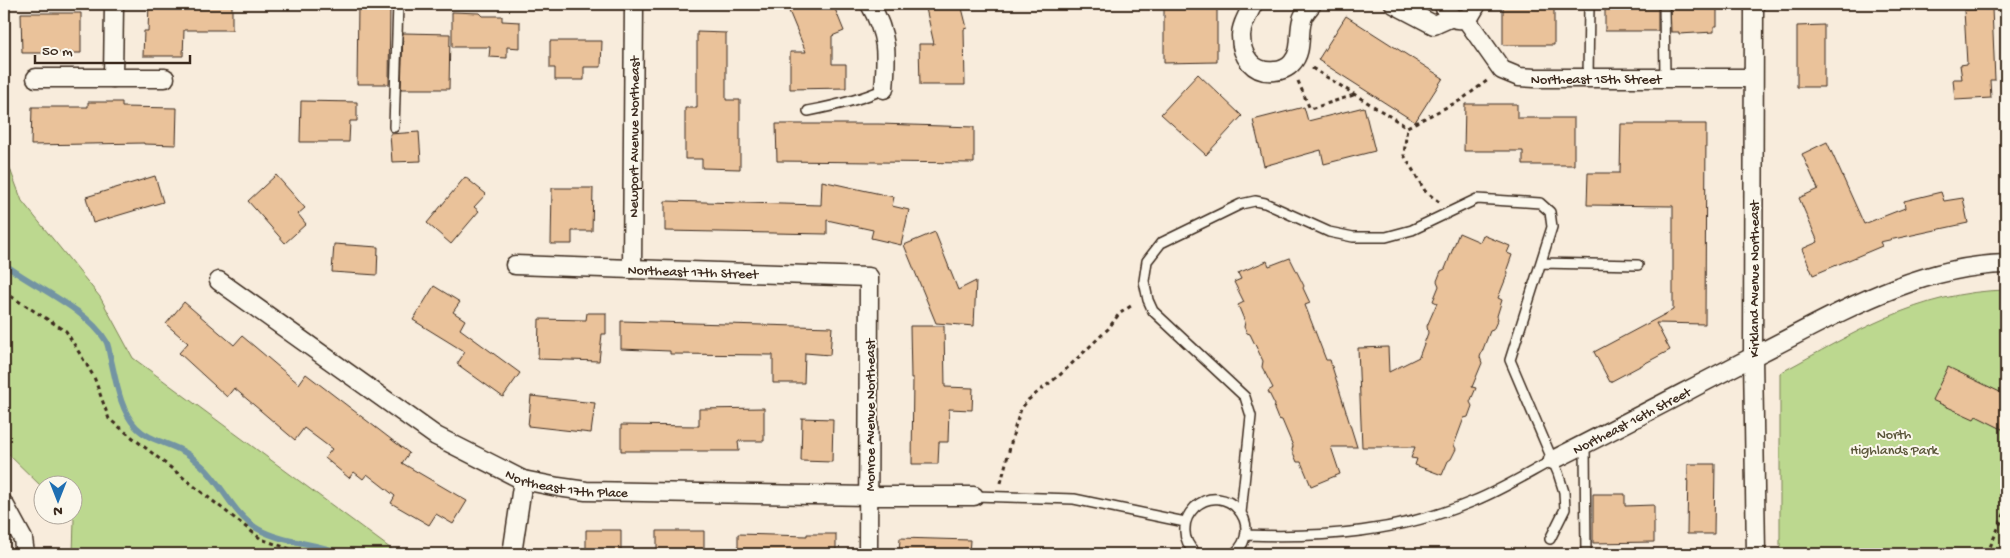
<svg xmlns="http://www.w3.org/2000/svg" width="2010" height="558" font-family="'Gochi Hand',sans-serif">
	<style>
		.green { fill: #bcd88f; stroke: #7c8156 }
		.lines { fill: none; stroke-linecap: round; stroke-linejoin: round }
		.stream { stroke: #7394a3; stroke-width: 6 }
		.building { fill: #eac29a; stroke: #3b2a1e }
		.lane-casing { stroke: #3b2a1e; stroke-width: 12 }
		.street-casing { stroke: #3b2a1e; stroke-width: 21 }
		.path { stroke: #3b2a1e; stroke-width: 3; stroke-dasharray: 4 4; stroke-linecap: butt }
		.lane { stroke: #fbf7ec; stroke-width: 9 }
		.street { stroke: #fbf7ec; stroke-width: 18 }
		.labels { text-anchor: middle; stroke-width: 4; stroke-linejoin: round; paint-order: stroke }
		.street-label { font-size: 14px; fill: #3b2a1e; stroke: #fbf7ec }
		.park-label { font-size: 14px; fill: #5b563a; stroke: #fbf7ec }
	</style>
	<rect width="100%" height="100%" fill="#f8ecdc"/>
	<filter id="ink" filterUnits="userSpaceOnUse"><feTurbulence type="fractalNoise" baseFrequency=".02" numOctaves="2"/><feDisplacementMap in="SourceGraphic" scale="10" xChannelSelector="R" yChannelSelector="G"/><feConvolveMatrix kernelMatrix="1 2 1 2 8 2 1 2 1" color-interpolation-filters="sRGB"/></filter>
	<g filter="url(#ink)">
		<path class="green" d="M4 153 22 201 100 297 133 358 398 554H73L74 519 71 516 72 486H42V487L4 450Z
			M2006 290V554H1780V373C1856 332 1918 292 2006 290Z"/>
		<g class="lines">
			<path class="stream" d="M4 264C34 287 86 308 106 341 109 346 109 354 111 360 116 381 120 410 136 427 149 441 170 443 186 453 191 456 196 461 201 465 222 483 233 515 258 529 285 544 315 542 342 554"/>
		</g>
		<path class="building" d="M149 4H232V30H184L183 56H143L144 31H148Z
			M358 4H390L389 84H357Z
			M807 4H833L844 31 832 36V64H846V88L790 89V52H806L789 11Z
			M925 4H961L967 28 964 29 965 85H920L919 44H934Z
			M1164 4H1217V62L1164 63Z
			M1503 4H1554V45H1503Z
			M1605 4H1658V31H1605Z
			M1670 4H1717V26H1714V32L1679 34V32H1671Z
			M1992 9 1995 80H1990L1991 98 1955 100 1953 79H1962L1960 65 1967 64 1964 10Z
			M452 12 480 13 483 16H502V21L520 22V48L507 47V58L489 57 490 47H452Z
			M21 13H81V53H22Z
			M1346 16 1443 78 1415 122 1318 60Z
			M1824 25V87H1797V26Z
			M697 32 726 33V100H740V169L702 168V159H685V108H697Z
			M403 33 450 34 449 89H401Z
			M550 41H602L601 67H584V80H555V68H550Z
			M1198 74 1242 116 1206 155 1161 114Z
			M301 101 357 102V121H350L349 142H300Z
			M88 102H122V107L177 108 176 145 144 144V143L31 145 32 107H88Z
			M1465 104H1517V118H1574V165H1523V151H1464Z
			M1304 107 1308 121 1364 107 1375 151 1324 164 1321 150 1264 166 1253 120Z
			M776 124H879L974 127V163L777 161Z
			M1621 124H1706L1705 324 1656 323 1670 350 1610 382 1594 352 1673 310V206L1587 205 1588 173H1620Z
			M419 132 421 161 392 162 390 134Z
			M1827 142 1864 224 1905 208 1904 201 1941 192 1944 201 1963 198 1968 223 1880 242 1882 246 1813 275 1802 249 1818 242 1799 198 1818 189 1802 154Z
			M276 175 305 208 298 214 306 224 285 243 248 201Z
			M155 176 163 202 93 223 86 197Z
			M465 177 486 194 474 207 479 211 451 244 427 223Z
			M822 181 894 197 892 206 909 210 901 245 871 238 873 230 827 220V234L665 231V201L821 205Z
			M552 188H593L592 231H572V244H551Z
			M935 232 958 290 976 281 974 326 936 323 904 245Z
			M1459 233 1480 242 1483 235 1510 246 1507 253 1512 255 1507 269 1508 273 1498 298 1502 300 1497 316 1498 319 1493 330 1490 331 1480 357 1482 363 1472 387 1476 388 1470 402 1472 406 1468 417 1464 418 1454 445 1456 449 1451 459 1448 461 1442 475 1415 465 1417 459 1411 458 1415 447H1362L1358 348 1388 347 1389 372 1419 357 1428 333 1427 326 1437 303 1433 301 1439 286 1437 281 1441 271 1445 269Z
			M334 244 378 247 377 275 332 272Z
			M1290 258 1304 286 1303 288 1310 303 1305 305 1326 360H1330L1357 447H1331L1340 474 1311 486 1301 462H1297L1292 450 1293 446 1282 420 1278 419 1274 409 1275 405 1268 391 1273 388 1262 367 1263 361 1250 334 1247 333 1244 327 1245 322 1238 305 1244 302 1234 282 1241 279 1238 273 1267 261 1269 266Z
			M434 286 460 302 453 312 465 320 460 329 520 373 503 397 457 364 465 352 413 320Z
			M184 302 234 345 242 336 299 384 306 374 409 453 402 463 467 501 453 524 436 514 429 525 391 503 395 496 367 474 363 479 354 472 349 478 325 458 332 449 304 428 295 440 234 388 227 397 179 353 188 343 166 324Z
			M587 313H606V334H602L599 361 538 359 539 319 586 320Z
			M621 321 832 327 830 355 805 353 804 383H773V355L670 354V351L621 349Z
			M910 326H944L945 387 973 388 972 410 949 409 948 442H939L938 464H912L913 378H911Z
			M1948 367 2006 395V431L1976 416 1974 419 1932 400Z
			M531 396 595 403 591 433 528 426Z
			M764 408V441H738L739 451H621V425L699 426V409Z
			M802 418 833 419 832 462 801 461Z
			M1688 464H1715L1714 534H1687Z
			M1593 494H1625V506L1654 505V542L1593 543Z
			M586 530H621V554H586Z
			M657 531H704V554H657Z
			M738 534 807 536V534H836V554H738Z
			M900 538 970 540 969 554H899Z"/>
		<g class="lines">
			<g class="lane-casing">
				<path id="lane" d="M1664 4 1665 78
					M1588 78 1589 4
					M808 111C834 106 860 100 884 89
					M394 127 398 4
					M1541 263 1638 265
					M1585 444 1586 554
					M974 496 1074 499 1185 522
					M1241 513 1251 416 1245 397 1153 311 1148 300 1144 281 1147 261 1161 243 1241 204 1255 201 1265 203 1329 232 1353 237H1386L1412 230 1477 199 1540 203 1550 212 1552 227 1510 360 1558 473 1564 492 1565 509 1550 539
					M1246 535C1325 538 1400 532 1474 501 1501 490 1527 474 1553 460
					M1197 554C1189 548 1184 538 1185 528 1185 520 1189 513 1195 507 1225 480 1267 525 1234 554"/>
			</g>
			<g class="street-casing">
				<g id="street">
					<path d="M870 4C888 36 887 53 884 89"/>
					<path d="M1253 4C1249 13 1241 25 1241 36 1241 56 1253 74 1275 71 1280 71 1288 68 1292 63 1303 51 1298 35 1302 20 1303 14 1309 8 1312 4"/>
					<path d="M1394 4 1434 25 1452 17"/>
					<path d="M1444 4C1446 18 1458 23 1470 16L1477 4"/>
					<path d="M1754 4 1753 356 1756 554"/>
					<path id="s1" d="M1466 19 1502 70 1519 77 1535 78H1753"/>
					<path d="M36 78H165"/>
					<path d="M113 78 114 4"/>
					<path id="s2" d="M515 265 869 277 868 554"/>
					<path id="s3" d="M632 269 634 4"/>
					<path id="s4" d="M219 281 436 436 523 480 558 487 586 491 869 496H974"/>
					<path id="s5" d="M1553 460C1623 425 1692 388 1762 352 1839 313 1917 266 2006 264"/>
					<path d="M4 504 23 539 25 554"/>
					<path d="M512 554 523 480"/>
				</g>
			</g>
			<path class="path" d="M1312 68 1407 127
				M1298 81 1310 109 1354 95
				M1439 202 1425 191 1404 155 1407 127 1461 100 1488 80
				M4 292 66 331 94 377 109 419 261 539 304 554
				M1001 483 1015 427 1021 409 1028 400 1061 374 1108 329 1119 314 1134 304
				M1987 554 2006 510"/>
			<use href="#lane" class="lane"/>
			<use href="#street" class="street"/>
		</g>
	</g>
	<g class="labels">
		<g class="street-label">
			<text dy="5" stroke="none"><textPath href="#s1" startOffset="158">Northeast 15th Street</textPath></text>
			<text dy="5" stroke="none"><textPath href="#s3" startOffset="132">Newport Avenue Northeast</textPath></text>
			<text dy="5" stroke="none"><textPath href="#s2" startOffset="178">Northeast 17th Street</textPath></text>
			<text transform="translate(1753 279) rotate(-90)" y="5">Kirkland Avenue Northeast</text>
			<text transform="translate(869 415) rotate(-90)" y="5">Monroe Avenue Northeast</text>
			<text dy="5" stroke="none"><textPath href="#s5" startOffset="88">Northeast 16th Street</textPath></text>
			<text dy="5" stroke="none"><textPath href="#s4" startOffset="408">Northeast 17th Place</textPath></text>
		</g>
		<g class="park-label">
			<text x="1894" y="438">North<tspan x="1894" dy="16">Highlands Park</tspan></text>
		</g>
	</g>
	<rect width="2010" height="558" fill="none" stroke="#fbf7ec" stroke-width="20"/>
	<rect x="10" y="10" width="1990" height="538" fill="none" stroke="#3b2a1e" stroke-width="2" filter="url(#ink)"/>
	<g transform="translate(58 500) rotate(180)"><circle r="24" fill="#fbf7ec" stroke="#aea59a"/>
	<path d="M0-4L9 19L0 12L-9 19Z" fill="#1f6fb2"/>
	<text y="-8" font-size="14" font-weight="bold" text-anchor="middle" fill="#3b2a1e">N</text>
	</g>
	<path d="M35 55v8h155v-8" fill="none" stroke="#3b2a1e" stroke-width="2.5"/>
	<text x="42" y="55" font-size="15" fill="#3b2a1e" stroke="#fbf7ec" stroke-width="4" paint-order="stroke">50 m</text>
</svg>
